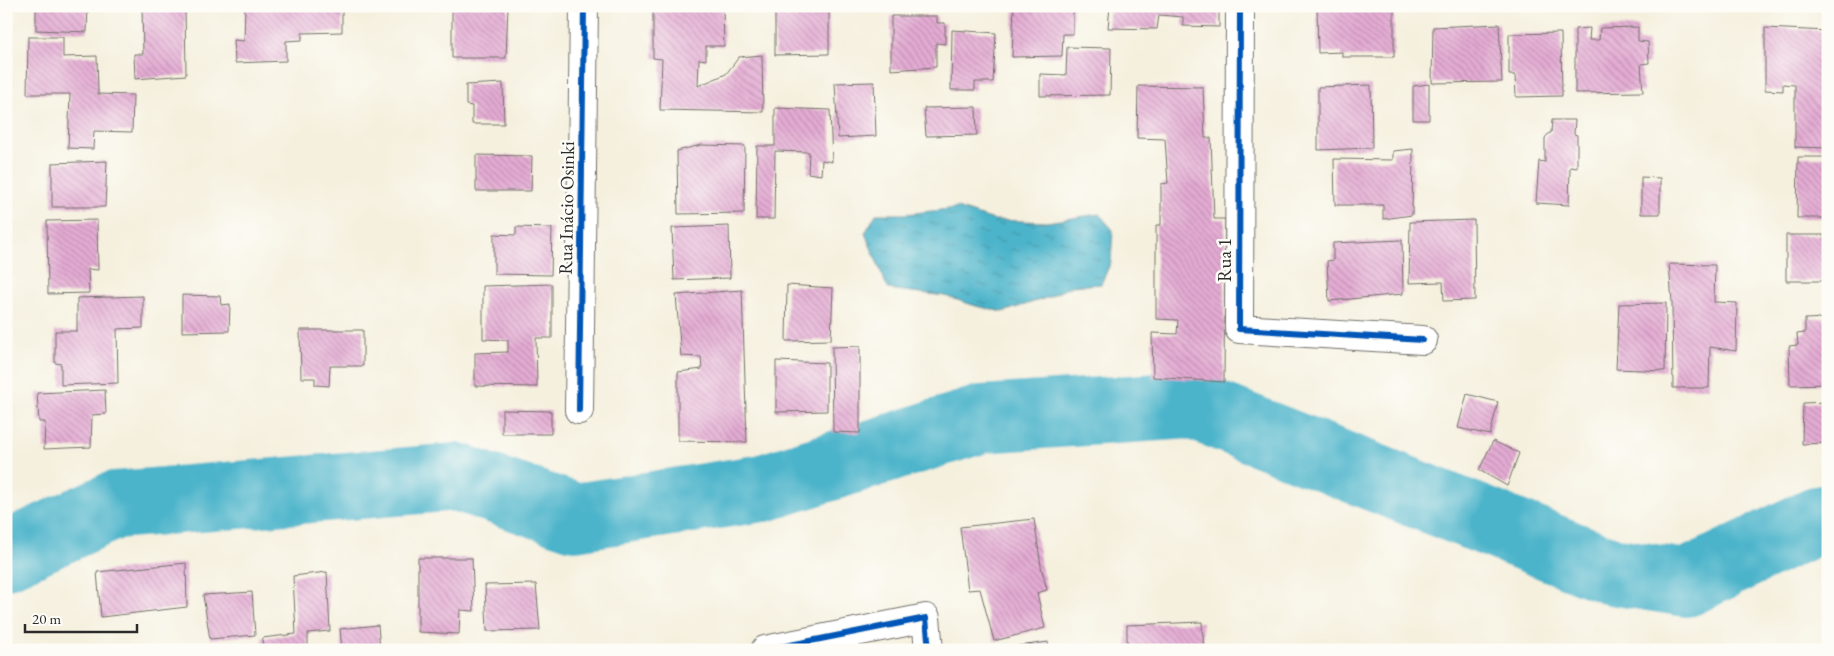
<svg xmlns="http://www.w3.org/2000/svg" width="1834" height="656" font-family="'EB Garamond',serif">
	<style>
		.water { fill: url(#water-ripples); stroke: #3c707a }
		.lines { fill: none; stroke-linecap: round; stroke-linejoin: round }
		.river { stroke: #4cb4ca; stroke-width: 68 }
		.building { fill: url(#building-back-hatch) }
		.minor-casing { stroke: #72706a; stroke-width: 30 }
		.minor { stroke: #fff; stroke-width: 28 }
		.cycleway-casing { stroke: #fdfcf7; stroke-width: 9 }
		.cycleway { stroke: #0057b8; stroke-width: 6 }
		.labels { text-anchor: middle; stroke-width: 5; stroke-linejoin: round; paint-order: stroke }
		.street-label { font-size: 19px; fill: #2b2b2b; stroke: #fdfcf7 }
	</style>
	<defs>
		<pattern id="water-ripples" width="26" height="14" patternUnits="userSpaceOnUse" patternTransform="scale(1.25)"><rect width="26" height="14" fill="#4cb4ca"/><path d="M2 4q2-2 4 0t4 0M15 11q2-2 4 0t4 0" fill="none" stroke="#3f93a4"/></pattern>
		<pattern id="building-back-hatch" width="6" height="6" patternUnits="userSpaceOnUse" patternTransform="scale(1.25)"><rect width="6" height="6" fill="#e5acd4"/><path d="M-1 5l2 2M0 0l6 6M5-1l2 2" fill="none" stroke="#ba8cac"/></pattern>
	</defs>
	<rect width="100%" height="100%" fill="#fdfcf7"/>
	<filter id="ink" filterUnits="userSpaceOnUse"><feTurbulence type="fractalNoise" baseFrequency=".02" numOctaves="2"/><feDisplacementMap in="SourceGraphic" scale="10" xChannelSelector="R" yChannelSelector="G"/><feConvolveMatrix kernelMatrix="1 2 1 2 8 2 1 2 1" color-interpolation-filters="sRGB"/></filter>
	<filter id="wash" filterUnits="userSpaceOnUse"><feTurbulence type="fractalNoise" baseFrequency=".0096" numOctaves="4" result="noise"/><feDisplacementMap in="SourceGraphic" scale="20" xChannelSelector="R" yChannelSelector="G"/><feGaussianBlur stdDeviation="1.12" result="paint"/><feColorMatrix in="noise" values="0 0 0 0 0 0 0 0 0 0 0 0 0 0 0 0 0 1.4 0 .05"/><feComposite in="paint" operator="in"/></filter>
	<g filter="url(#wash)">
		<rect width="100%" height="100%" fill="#f5f0de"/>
		<path class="water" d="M957 208 994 220 1047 222 1099 214 1113 230 1111 262 1101 284 1071 286 1049 297 1003 312 976 306 945 296 888 289 865 233 876 214H906Z"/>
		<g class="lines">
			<path class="river" d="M6 555 115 505 457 477 575 517 763 488 982 419 1191 405 1611 571 1686 583 1817 520 1828 518"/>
		</g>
		<g id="blocks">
			<path class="building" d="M36 6H88L87 32 36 30Z
				M142 6H185L186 75 135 79 134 54H143Z
				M245 6H342V32L302 33V40L286 41V61L235 63 234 40 244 41Z
				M452 6H508L506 58H452Z
				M653 6H723L724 46H706V60L699 59 698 86 726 74 739 57 762 55 763 112 660 110 662 59 653 58Z
				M775 6H829V54L775 55Z
				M1014 6H1073V34H1063L1062 56 1012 57Z
				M1110 6H1219V27L1183 26V17L1159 15 1157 29 1108 28Z
				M1317 6H1394V57H1342V52L1318 53Z
				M891 16H937V23H945V44L936 43V67L891 70Z
				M1499 24 1502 82 1432 83 1433 27Z
				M1638 27V41L1648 42 1649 63 1641 64 1643 92 1575 93V29L1590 28 1589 40H1599L1600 28Z
				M1765 28 1828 31V148L1795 147V85L1783 84V91L1765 90Z
				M952 30 996 33 993 82H975V90H951Z
				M1561 33 1562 96 1516 97 1515 75H1509V34Z
				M28 37H63V57L97 56 98 94 133 95 132 132 94 131 93 149 68 148 70 94H27Z
				M1067 47 1111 48 1110 95 1040 96V74L1066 75Z
				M874 82 876 136 838 138 835 83Z
				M503 83 504 124H472V106L466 105V85Z
				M1429 84V120H1413V86Z
				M1371 85 1372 148 1318 150V87Z
				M1138 86 1203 87 1205 138H1211L1214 219H1225L1224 382 1153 377 1152 333 1177 334 1178 320 1156 319V225H1161V184L1168 183 1165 139 1137 138Z
				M976 107 977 135 926 136 924 108Z
				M775 108 830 110 832 162 822 160 821 175 808 173 809 152 775 151 774 219H756L757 146H775Z
				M1552 120H1575L1574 134 1577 135V168L1570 167 1569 205 1536 203 1539 161 1545 162V138L1549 133H1551Z
				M701 145 745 146 744 213 678 214 677 151Z
				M1413 149 1412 215 1383 219V205H1335L1334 159 1393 160V151Z
				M476 155 532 156 531 191H476Z
				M1798 157H1828V218H1797Z
				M107 161 105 207H52V163Z
				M1641 177 1660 178V214H1641Z
				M97 220 98 270 88 269 89 293 48 294 47 221Z
				M1474 220 1475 300 1444 301 1443 282 1409 283 1410 222Z
				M729 226 730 278 674 280 672 228Z
				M516 227 552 228 551 275 494 274V234L516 235Z
				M1786 235H1828V281H1786Z
				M1402 240 1403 294 1329 301 1327 261 1333 260V243Z
				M1669 264 1715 265 1714 302 1737 303 1736 351 1710 347 1709 388H1673L1672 302Z
				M552 284V338H536L537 387 475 386V353L508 352V340L483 339V286Z
				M787 285 833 288 831 340 786 341Z
				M742 290 747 442 678 441V372L702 369 701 357 681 356 676 295Z
				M182 295 220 296 221 305 230 304 229 331 182 332Z
				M143 296V328L117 329 118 383 61 385V364L55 363V331H77V298Z
				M1666 303 1665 371 1616 369 1619 304Z
				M1828 318V384L1790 385 1789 346 1798 345 1797 334 1805 333V319Z
				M300 330H363V366H330L329 386 315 385V378H301Z
				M860 346V433L833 432 832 347Z
				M776 361 827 363V411L776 412Z
				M105 390 106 414 92 415 91 447 44 449 45 422H39L37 393Z
				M1467 394 1498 402 1490 435 1458 428Z
				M1828 402V443L1802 444 1803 403Z
				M502 410 551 411V434H502Z
				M1493 441 1519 453 1507 486 1479 470Z
				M1034 519 1041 566 1047 590 1037 593 1045 628 994 641 980 589 968 590 960 527Z
				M418 558H472L474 611 460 610 459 634 418 632Z
				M186 563 187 607 101 617 97 572Z
				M327 572 330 631 308 633V650H263L262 638 296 634 293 576Z
				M536 584 540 630 487 631 485 585Z
				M252 592 255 635 210 639 203 595Z
				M1202 622 1204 650H1127V625Z
				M378 625 380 650H342L340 629Z
				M1048 642 1049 650H997V649Z"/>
		</g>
	</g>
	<g filter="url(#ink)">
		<use href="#blocks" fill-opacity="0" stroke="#72706a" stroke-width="1"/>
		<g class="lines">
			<g class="minor-casing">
				<path id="minor" d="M1240 6 1239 329 1423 340
					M579 410 584 6
					M765 650 926 618 929 650"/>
			</g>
			<use href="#minor" class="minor"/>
			<g class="cycleway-casing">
				<path id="cycleway" d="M1240 6 1239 329 1423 340
					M579 410 584 6
					M765 650 926 618 929 650"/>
			</g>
			<use href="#cycleway" class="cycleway"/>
		</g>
	</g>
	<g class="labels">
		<g class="street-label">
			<text transform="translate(566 208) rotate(-89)" y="7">Rua Inácio Osinki</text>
			<text transform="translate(1224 260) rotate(-90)" y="7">Rua 1</text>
		</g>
	</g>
	<rect width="1834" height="656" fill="none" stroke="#fdfcf7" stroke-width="25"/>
	<path d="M25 624v8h112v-8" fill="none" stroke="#2b2b2b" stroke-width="2.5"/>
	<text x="32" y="624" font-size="15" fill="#2b2b2b" stroke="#fdfcf7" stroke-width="4" paint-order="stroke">20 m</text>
</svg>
